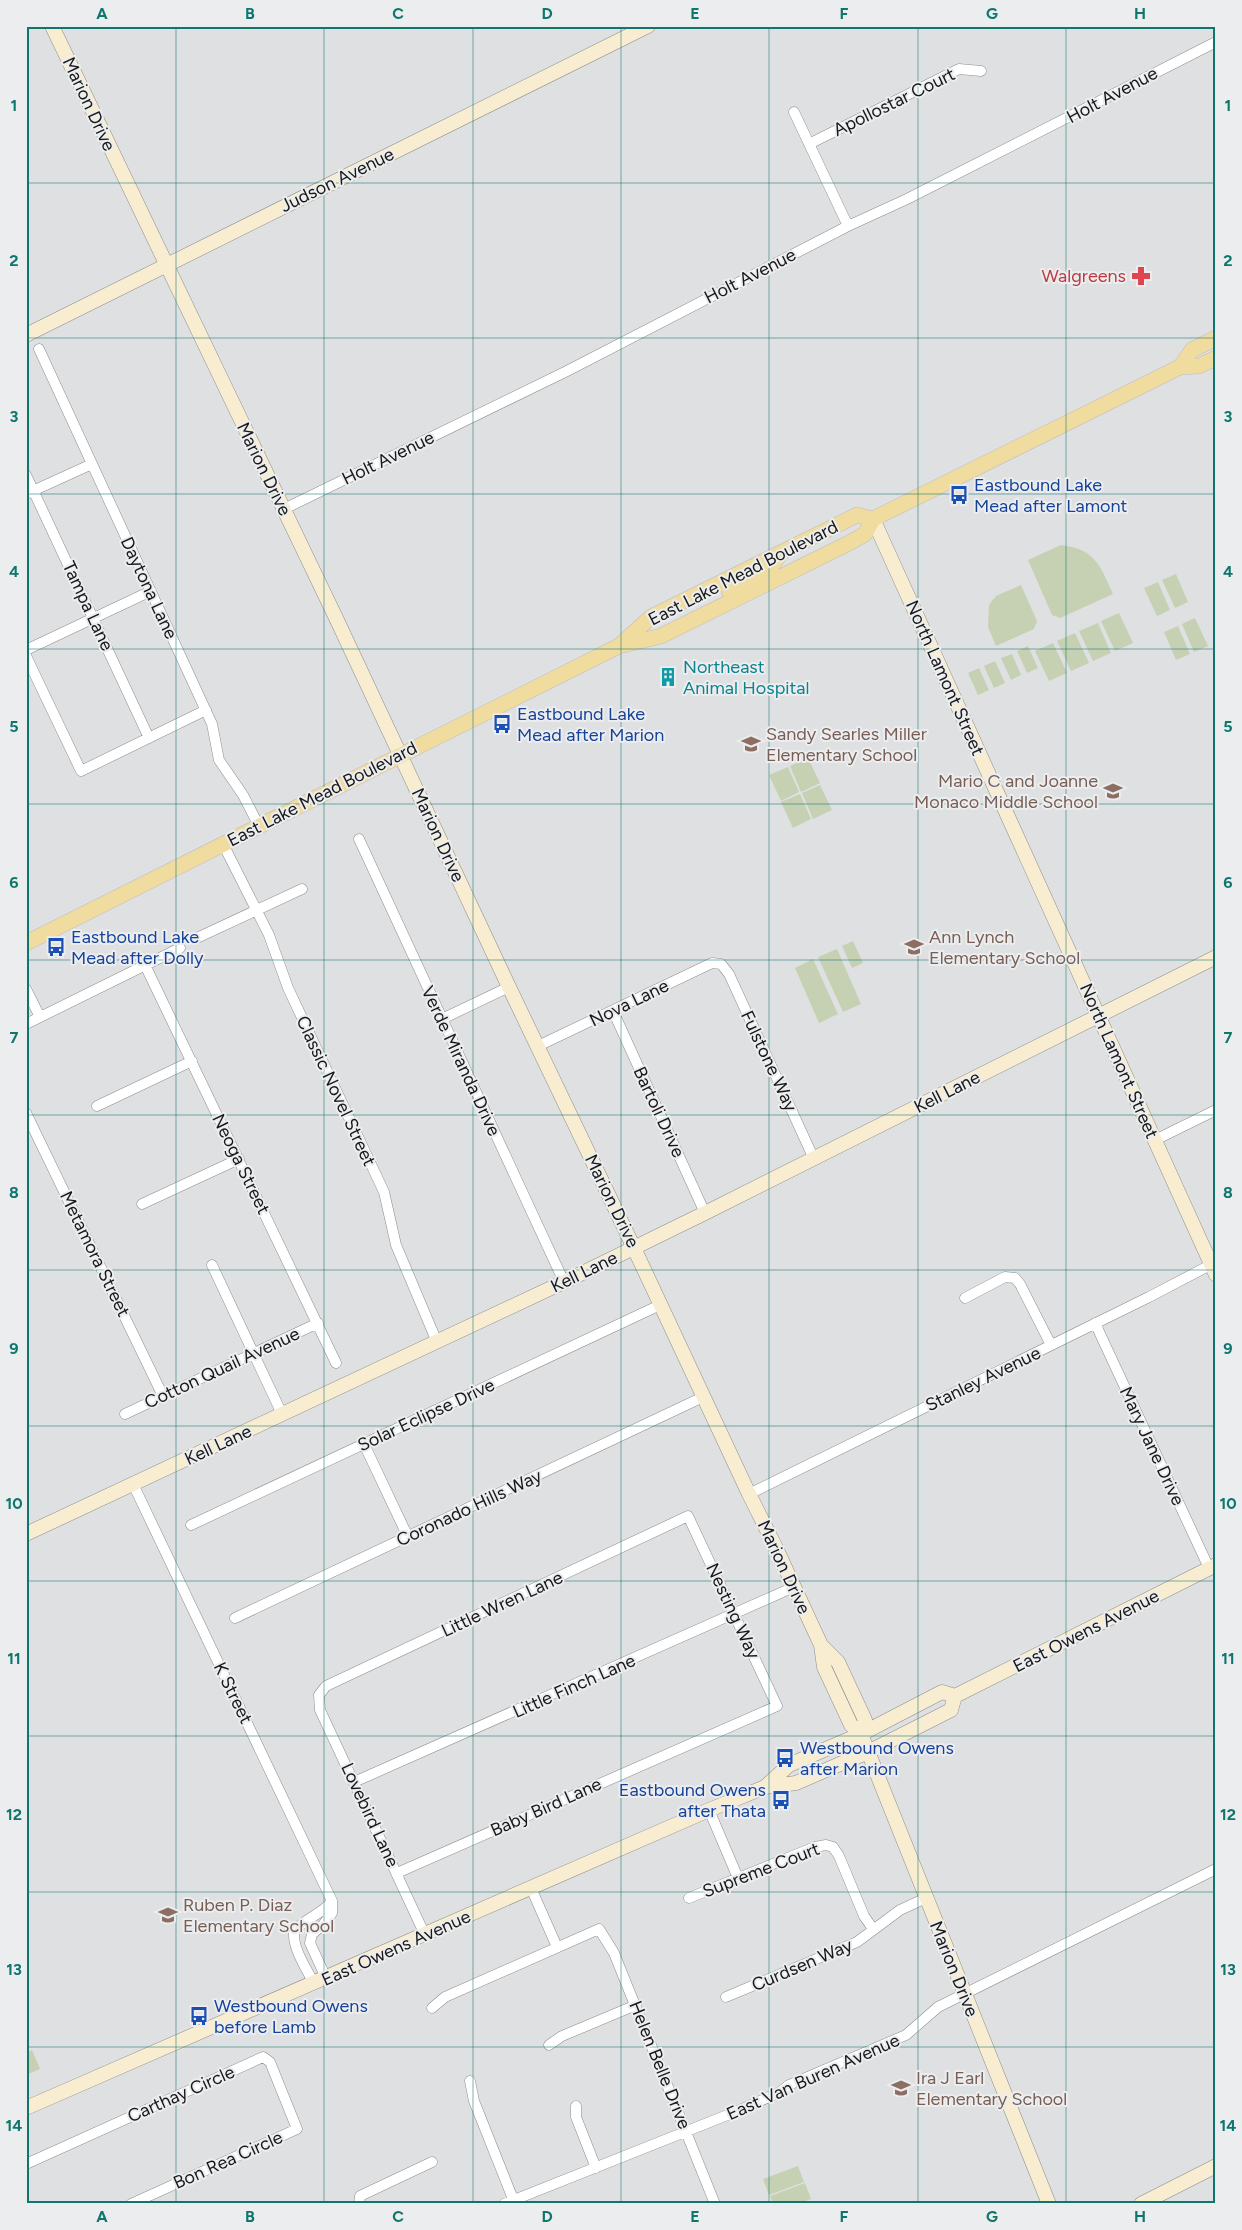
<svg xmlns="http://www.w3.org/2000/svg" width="1242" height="2230" font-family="Figtree,sans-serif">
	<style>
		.green { fill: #c6d1b4 }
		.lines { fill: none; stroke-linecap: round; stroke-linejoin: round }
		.street-casing { stroke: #8c8d8f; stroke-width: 11 }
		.secondary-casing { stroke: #8c8d8f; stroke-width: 15 }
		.primary-casing { stroke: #bebebf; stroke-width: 16 }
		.street { stroke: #fff; stroke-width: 10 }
		.secondary { stroke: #f8edd0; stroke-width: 14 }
		.primary { stroke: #f1dca0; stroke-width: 15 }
		.grid { fill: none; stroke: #0f766e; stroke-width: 1; stroke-opacity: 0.55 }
		.labels { text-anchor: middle; stroke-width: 4; stroke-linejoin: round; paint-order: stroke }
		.street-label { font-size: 18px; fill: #181819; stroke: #ecedef }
		.health-label { font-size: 18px; fill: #be3a42; stroke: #ecedef; text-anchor: end }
		.transit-label { font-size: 18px; fill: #164399; stroke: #ecedef; text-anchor: start }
		.culture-label { font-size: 18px; fill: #0d838f; stroke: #ecedef; text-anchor: start }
		.education-label { font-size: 18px; fill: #785e54; stroke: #ecedef; text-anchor: start }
		.neatline { fill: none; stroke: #0f766e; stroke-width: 2 }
		.grid-label { font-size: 16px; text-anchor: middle; font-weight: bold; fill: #0f766e }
	</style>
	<rect width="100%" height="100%" fill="#dfe0e2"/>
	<path class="green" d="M1061 545C1095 549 1100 565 1113 594L1060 618 1052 615 1028 560Z
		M1176 574 1188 602 1175 608 1162 580Z
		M1158 582 1170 610 1157 616 1144 588Z
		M1021 585 1037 621 1034 629 996 646 988 627 989 605 996 596Z
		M1119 613 1133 643 1115 651 1101 621Z
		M1195 618 1208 646 1194 652 1182 624Z
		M1098 623 1111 653 1093 661 1079 631Z
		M1178 626 1190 654 1176 660 1164 632Z
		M1075 633 1089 663 1071 671 1057 641Z
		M1053 643 1067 673 1049 681 1035 651Z
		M1028 646 1038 668 1027 673 1017 651Z
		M1012 654 1021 675 1011 680 1001 658Z
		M995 661 1005 683 994 688 984 666Z
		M979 668 989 690 978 695 968 673Z
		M808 758 820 783 801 792 790 766Z
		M788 767 799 792 781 801 769 775Z
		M820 785 832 810 813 819 802 793Z
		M800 794 811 819 793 828 781 802Z
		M853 941 863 963 852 968 842 946Z
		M837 949 861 1004 843 1012 818 957Z
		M813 959 838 1014 819 1023 795 968Z
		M32 2050 40 2069 26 2075V2053Z
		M798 2166 804 2182 769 2195 763 2179Z
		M805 2183 811 2199 797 2204H773L770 2196Z"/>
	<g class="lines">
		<g class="street-casing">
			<path id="street" d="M794 112 848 226
				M809 144 959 69 981 71
				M39 349 212 724 219 760 243 795 259 826
				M26 475 149 738
				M26 494 92 464
				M284 509 567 371 848 226 907 199 1216 42
				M26 650 151 591
				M26 656 81 771 206 710
				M359 839 564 1282
				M223 844 269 935 288 988 384 1192 396 1245 437 1342
				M199 937 302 889
				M145 965 336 1363
				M26 989 40 1017
				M613 1011 705 1213
				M442 1019 509 987
				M26 1024 180 948
				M538 1046 712 963 721 964 729 974 814 1159
				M97 1106 192 1061
				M26 1113 163 1396
				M1155 1140 1216 1110
				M142 1204 239 1159
				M212 1265 282 1414
				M965 1298 1005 1277 1015 1278 1020 1284 1051 1345
				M1095 1323 1209 1568
				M125 1414 318 1323
				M364 1444 408 1537
				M133 1484 332 1901V1913L323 1925 312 1934 310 1943 326 1978
				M749 1494 1149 1297 1216 1262
				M191 1525 660 1305
				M235 1618 703 1397
				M354 1782 794 1587
				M709 1810 738 1878
				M397 1873 777 1706 688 1516 326 1686 319 1695 320 1710 425 1935
				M531 1888 557 1947
				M689 1898 815 1847 826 1845 833 1847 839 1856 864 1916 873 1929
				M314 1984C306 1967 293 1950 294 1932 304 1918 322 1915 332 1901
				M726 1997 857 1942 900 1910 926 1898
				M432 2008 445 1997 599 1929 614 1953 715 2204
				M549 2045 562 2036 636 2005
				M470 2081 474 2101 515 2204
				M576 2106V2117L596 2168
				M26 2164 263 2057 270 2062 297 2129 131 2204
				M359 2204 360 2196 432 2162
				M504 2204 740 2110 780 2092 789 2085 906 2035 938 2007 1216 1869"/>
		</g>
		<g class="secondary-casing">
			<path id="secondary" d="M52 26 336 618 509 987 634 1248 749 1494 776 1548 821 1645 824 1667 851 1725 861 1734 1049 2204
				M26 335 648 26
				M873 519 1216 1275
				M26 1534 564 1282 705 1213 1216 957
				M821 1645 838 1662 865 1720 861 1734
				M765 1787 789 1765 861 1734 942 1692 955 1696 1216 1565
				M26 2108 709 1810 765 1787 796 1783 868 1752 951 1710 955 1696
				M1141 2204 1216 2166"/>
		</g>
		<g class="primary-casing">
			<path id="primary" d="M1180 367 1192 350 1216 338
				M729 591 767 572 779 556
				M620 645 651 617 857 515 873 519
				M26 943 619 646 661 636 851 542 865 534 873 519 1180 367 1199 366 1216 358"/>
		</g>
		<use href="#street" class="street"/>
		<use href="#secondary" class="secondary"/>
		<use href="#primary" class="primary"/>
	</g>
	<path class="grid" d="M176 26V2204M324 26V2204M473 26V2204M621 26V2204M769 26V2204M918 26V2204M1066 26V2204M26 183H1216M26 338H1216M26 494H1216M26 649H1216M26 804H1216M26 960H1216M26 1115H1216M26 1270H1216M26 1426H1216M26 1581H1216M26 1736H1216M26 1892H1216M26 2047H1216"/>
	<defs>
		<g id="pharmacy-bare" transform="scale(1.5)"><path d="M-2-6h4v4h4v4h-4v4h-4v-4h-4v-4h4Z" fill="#e0444e" stroke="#ecedef" stroke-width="2.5" paint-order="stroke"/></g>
		<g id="bus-bare" transform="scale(1.5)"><path d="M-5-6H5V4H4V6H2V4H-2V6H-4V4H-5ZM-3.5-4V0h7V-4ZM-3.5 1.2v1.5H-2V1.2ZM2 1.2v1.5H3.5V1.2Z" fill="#1a4fb4" stroke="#ecedef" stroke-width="2.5" paint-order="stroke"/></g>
		<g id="building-bare" transform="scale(1.5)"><path d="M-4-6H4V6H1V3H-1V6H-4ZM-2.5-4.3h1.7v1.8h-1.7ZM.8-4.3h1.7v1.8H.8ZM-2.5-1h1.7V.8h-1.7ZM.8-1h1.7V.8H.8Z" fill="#0f9aa8" stroke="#ecedef" stroke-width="2.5" paint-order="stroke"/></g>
		<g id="school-bare" transform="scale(1.5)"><path d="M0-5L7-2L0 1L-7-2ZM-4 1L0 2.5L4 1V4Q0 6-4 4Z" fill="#8d6e63" stroke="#ecedef" stroke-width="2.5" paint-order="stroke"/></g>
	</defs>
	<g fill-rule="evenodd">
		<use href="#pharmacy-bare" x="1141" y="276"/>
		<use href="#bus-bare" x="959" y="495"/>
		<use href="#building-bare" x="668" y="677"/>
		<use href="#bus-bare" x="502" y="724"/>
		<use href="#school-bare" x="751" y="744"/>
		<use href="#school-bare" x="1113" y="791"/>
		<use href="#bus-bare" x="56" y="947"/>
		<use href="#school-bare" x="914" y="947"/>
		<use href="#bus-bare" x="785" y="1758"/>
		<use href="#bus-bare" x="781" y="1800"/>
		<use href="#school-bare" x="168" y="1915"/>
		<use href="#bus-bare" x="199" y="2016"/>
		<use href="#school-bare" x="901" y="2088"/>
	</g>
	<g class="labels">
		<g class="street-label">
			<text transform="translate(1112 95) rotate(-28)" y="6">Holt Avenue</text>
			<text transform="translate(894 102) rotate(-26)" y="6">Apollostar Court</text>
			<text transform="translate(89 104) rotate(65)" y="6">Marion Drive</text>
			<text transform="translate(337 180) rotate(-26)" y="6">Judson Avenue</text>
			<text transform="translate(750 276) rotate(-27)" y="6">Holt Avenue</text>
			<text transform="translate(388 458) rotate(-26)" y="6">Holt Avenue</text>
			<text transform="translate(264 469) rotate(64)" y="6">Marion Drive</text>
			<text transform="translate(743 573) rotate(-27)" y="6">East Lake Mead Boulevard</text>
			<text transform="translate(149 588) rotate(65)" y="6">Daytona Lane</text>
			<text transform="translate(88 606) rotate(65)" y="6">Tampa Lane</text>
			<text transform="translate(945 678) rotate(66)" y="6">North Lamont Street</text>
			<text transform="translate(322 794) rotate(-27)" y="6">East Lake Mead Boulevard</text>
			<text transform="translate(438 835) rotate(65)" y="6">Marion Drive</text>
			<text transform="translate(629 1003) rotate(-26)" y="6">Nova Lane</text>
			<text transform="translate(461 1061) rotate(65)" y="6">Verde Miranda Drive</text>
			<text transform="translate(769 1061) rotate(65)" y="6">Fulstone Way</text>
			<text transform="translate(1119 1061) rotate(66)" y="6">North Lamont Street</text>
			<text transform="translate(336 1091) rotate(65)" y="6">Classic Novel Street</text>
			<text transform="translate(947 1092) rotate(-27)" y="6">Kell Lane</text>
			<text transform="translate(659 1112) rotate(65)" y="6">Bartoli Drive</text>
			<text transform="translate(241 1164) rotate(64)" y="6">Neoga Street</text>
			<text transform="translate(612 1201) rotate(64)" y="6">Marion Drive</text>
			<text transform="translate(95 1254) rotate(64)" y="6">Metamora Street</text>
			<text transform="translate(584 1272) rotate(-26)" y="6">Kell Lane</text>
			<text transform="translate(222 1368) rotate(-25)" y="6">Cotton Quail Avenue</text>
			<text transform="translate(983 1379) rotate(-26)" y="6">Stanley Avenue</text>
			<text transform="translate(426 1415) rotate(-25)" y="6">Solar Eclipse Drive</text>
			<text transform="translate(218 1445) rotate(-25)" y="6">Kell Lane</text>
			<text transform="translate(1152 1446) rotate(65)" y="6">Mary Jane Drive</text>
			<text transform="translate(469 1508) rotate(-25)" y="6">Coronado Hills Way</text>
			<text transform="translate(784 1567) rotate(65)" y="6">Marion Drive</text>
			<text transform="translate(502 1604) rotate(-25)" y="6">Little Wren Lane</text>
			<text transform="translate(733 1611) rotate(65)" y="6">Nesting Way</text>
			<text transform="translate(1086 1631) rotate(-27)" y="6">East Owens Avenue</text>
			<text transform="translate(574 1686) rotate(-24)" y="6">Little Finch Lane</text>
			<text transform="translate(233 1693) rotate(64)" y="6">K Street</text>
			<text transform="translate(546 1807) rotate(-24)" y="6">Baby Bird Lane</text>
			<text transform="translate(370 1815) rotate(65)" y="6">Lovebird Lane</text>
			<text transform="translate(761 1870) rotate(-21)" y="6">Supreme Court</text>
			<text transform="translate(396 1948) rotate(-24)" y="6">East Owens Avenue</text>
			<text transform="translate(802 1965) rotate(-23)" y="6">Curdsen Way</text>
			<text transform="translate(954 1969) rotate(68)" y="6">Marion Drive</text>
			<text transform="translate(660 2065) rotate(68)" y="6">Helen Belle Drive</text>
			<text transform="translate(813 2077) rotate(-24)" y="6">East Van Buren Avenue</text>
			<text transform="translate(181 2094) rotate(-24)" y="6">Carthay Circle</text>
			<text transform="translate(228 2160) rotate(-24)" y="6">Bon Rea Circle</text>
		</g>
		<g class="health-label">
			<text x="1126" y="282">Walgreens</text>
		</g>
		<g class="transit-label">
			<text x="974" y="491">Eastbound Lake<tspan x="974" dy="21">Mead after Lamont</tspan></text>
			<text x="517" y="720">Eastbound Lake<tspan x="517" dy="21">Mead after Marion</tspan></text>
			<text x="71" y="943">Eastbound Lake<tspan x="71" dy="21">Mead after Dolly</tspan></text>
			<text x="800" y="1754">Westbound Owens<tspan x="800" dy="21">after Marion</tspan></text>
			<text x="766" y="1796" text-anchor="end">Eastbound Owens<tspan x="766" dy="21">after Thata</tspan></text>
			<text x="214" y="2012">Westbound Owens<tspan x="214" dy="21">before Lamb</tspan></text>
		</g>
		<g class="culture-label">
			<text x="683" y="673">Northeast<tspan x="683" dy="21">Animal Hospital</tspan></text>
		</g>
		<g class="education-label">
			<text x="766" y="740">Sandy Searles Miller<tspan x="766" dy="21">Elementary School</tspan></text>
			<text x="1098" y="787" text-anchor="end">Mario C and Joanne<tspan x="1098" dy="21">Monaco Middle School</tspan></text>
			<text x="929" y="943">Ann Lynch<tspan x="929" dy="21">Elementary School</tspan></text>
			<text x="183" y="1911">Ruben P. Diaz<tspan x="183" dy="21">Elementary School</tspan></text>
			<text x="916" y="2084">Ira J Earl<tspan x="916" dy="21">Elementary School</tspan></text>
		</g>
	</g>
	<rect width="1242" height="2230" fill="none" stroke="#ecedef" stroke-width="55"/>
	<rect x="28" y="28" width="1186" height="2174" class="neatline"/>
	<g class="grid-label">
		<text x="102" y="19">A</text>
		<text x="250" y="19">B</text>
		<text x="398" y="19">C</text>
		<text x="547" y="19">D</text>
		<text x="695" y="19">E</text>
		<text x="844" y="19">F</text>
		<text x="992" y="19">G</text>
		<text x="1140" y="19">H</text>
		<text x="14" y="111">1</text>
		<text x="1228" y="111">1</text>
		<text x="14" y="266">2</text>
		<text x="1228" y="266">2</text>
		<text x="14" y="422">3</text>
		<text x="1228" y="422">3</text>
		<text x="14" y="577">4</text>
		<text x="1228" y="577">4</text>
		<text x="14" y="732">5</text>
		<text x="1228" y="732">5</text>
		<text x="14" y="888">6</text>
		<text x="1228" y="888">6</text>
		<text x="14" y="1043">7</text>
		<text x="1228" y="1043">7</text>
		<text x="14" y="1198">8</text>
		<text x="1228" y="1198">8</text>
		<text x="14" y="1354">9</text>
		<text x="1228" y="1354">9</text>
		<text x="14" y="1509">10</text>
		<text x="1228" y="1509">10</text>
		<text x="14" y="1664">11</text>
		<text x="1228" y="1664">11</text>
		<text x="14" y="1820">12</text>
		<text x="1228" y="1820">12</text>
		<text x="14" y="1975">13</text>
		<text x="1228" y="1975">13</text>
		<text x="14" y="2131">14</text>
		<text x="1228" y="2131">14</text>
		<text x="102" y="2222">A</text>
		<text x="250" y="2222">B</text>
		<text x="398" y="2222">C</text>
		<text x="547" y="2222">D</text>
		<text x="695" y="2222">E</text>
		<text x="844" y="2222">F</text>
		<text x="992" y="2222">G</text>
		<text x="1140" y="2222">H</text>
	</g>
</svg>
